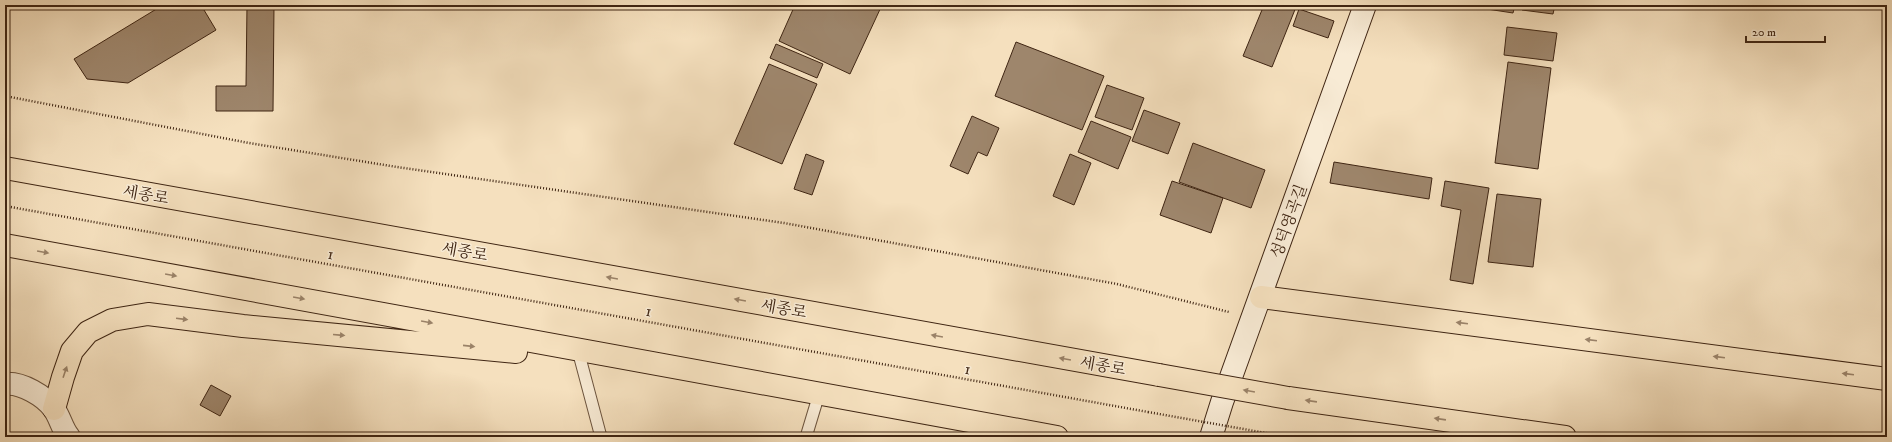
<svg xmlns="http://www.w3.org/2000/svg" width="1892" height="442" font-family="'IM FELL DW Pica','Noto Serif KR',serif">
	<style>
		.building { fill: #9e866c; stroke: #3f2513 }
		.lines { fill: none; stroke-linecap: round; stroke-linejoin: round }
		.service-casing { stroke: #6c543e; stroke-width: 13 }
		.tertiary-casing { stroke: #6c543e; stroke-width: 24 }
		.secondary-casing { stroke: #3f2513; stroke-width: 24 }
		.trunk-casing { stroke: #3f2513; stroke-width: 24 }
		.path { stroke: #3f2513; stroke-width: 2.5; stroke-dasharray: 1 2; stroke-linecap: butt }
		.service { stroke: #f8ebd5; stroke-width: 11 }
		.tertiary { stroke: #f8ebd5; stroke-width: 22 }
		.secondary { stroke: #f8ebd5; stroke-width: 22 }
		.trunk { stroke: #f5e0be; stroke-width: 22 }
		.trunk-bridge-casing { stroke: #3f2513; stroke-width: 24; stroke-linecap: butt }
		.path-bridge { stroke: #3f2513; stroke-width: 2.5; stroke-dasharray: 1 2; stroke-linecap: butt }
		.trunk-bridge { stroke: #f5e0be; stroke-width: 22 }
		.oneway { fill: #9a8268 }
		.labels { text-anchor: middle; stroke-width: 3; stroke-linejoin: round; paint-order: stroke }
		.street-label { font-size: 16px; fill: #3f2513; stroke: #f8ebd5 }
	</style>
	<rect width="100%" height="100%" fill="#f5e0be"/>
	<filter id="stains"><feTurbulence type="fractalNoise" baseFrequency=".005" numOctaves="4"/><feColorMatrix values="0 0 0 0 .2 0 0 0 0 .09 0 0 0 0 .02 0 0 0 .5 -.17"/></filter>
	<radialGradient id="worn" r=".72"><stop offset=".6" stop-color="#630" stop-opacity="0"/><stop offset="1" stop-color="#630" stop-opacity=".3"/></radialGradient>
	<path class="building" d="M163 5H201L216 30 128 83 87 79 74 59Z
		M247 5H274L273 111H216V86H246Z
		M795 5H882L850 74 779 41Z
		M1264 5H1292L1296 7 1272 67 1243 56Z
		M1461 5H1515L1513 13Z
		M1522 5H1555L1553 14 1522 10Z
		M1299 9 1334 21 1328 38 1293 26Z
		M1507 27 1557 33 1553 61 1504 55Z
		M1016 42 1104 76 1082 130 995 96Z
		M776 44 823 64 817 78 770 58Z
		M1508 62 1551 68 1538 169 1495 163Z
		M769 64 817 84 782 164 734 144Z
		M1107 85 1144 98 1132 130 1095 117Z
		M1144 110 1180 123 1168 154 1132 141Z
		M972 116 999 128 987 156 978 152 968 174 950 166Z
		M1091 121 1131 137 1118 169 1078 152Z
		M1193 143 1265 170 1251 208 1179 182Z
		M806 154 824 161 812 195 794 189Z
		M1070 154 1091 163 1074 205 1053 196Z
		M1334 162 1432 178 1429 199 1330 183Z
		M1172 181 1223 198 1211 233 1160 215Z
		M1445 181 1489 188 1473 284 1450 280 1461 210 1441 206Z
		M1497 194 1541 199 1533 267 1488 262Z
		M211 385 231 396 220 416 200 405Z"/>
	<g class="lines">
		<g class="service-casing">
			<path id="service" d="M580 358 601 437H603
				M806 437 819 394"/>
		</g>
		<g class="tertiary-casing">
			<path id="tertiary" d="M5 384C21 382 45 396 54 409 60 417 62 429 69 437"/>
		</g>
		<g class="secondary-casing">
			<path id="secondary" d="M1211 437 1222 402 1365 5"/>
		</g>
		<g class="trunk-casing">
			<path id="trunk" d="M5 168 1159 375
				M5 245 1057 437
				M1261 297 1887 379
				M1288 398 1565 437
				M54 409 63 377 72 351 88 332 112 320 148 314 243 326 516 352"/>
		</g>
		<path class="path" d="M5 96 249 143 397 167 784 223 1117 284 1229 312
			M5 206 1148 412
			M1277 435 1290 437"/>
		<use href="#service" class="service"/>
		<use href="#tertiary" class="tertiary"/>
		<use href="#secondary" class="secondary"/>
		<use href="#trunk" class="trunk"/>
		<g class="trunk-bridge-casing">
			<path id="trunk-bridge" d="M1159 375 1288 398"/>
		</g>
		<path class="path-bridge" d="M1148 412 1277 435"/>
		<use href="#trunk-bridge" class="trunk-bridge"/>
	</g>
	<defs><path id="oneway-solid" d="M-6-.8H1V-3.2L6.5 0L1 3.2V.8H-6Z"/></defs>
	<g class="oneway">
		<use href="#oneway-solid" transform="translate(43 252) rotate(10)"/>
		<use href="#oneway-solid" transform="translate(171 275) rotate(10)"/>
		<use href="#oneway-solid" transform="translate(612 278) rotate(-170)"/>
		<use href="#oneway-solid" transform="translate(299 298) rotate(10)"/>
		<use href="#oneway-solid" transform="translate(740 300) rotate(-170)"/>
		<use href="#oneway-solid" transform="translate(182 319) rotate(7)"/>
		<use href="#oneway-solid" transform="translate(427 322) rotate(10)"/>
		<use href="#oneway-solid" transform="translate(1462 323) rotate(-173)"/>
		<use href="#oneway-solid" transform="translate(339 335) rotate(5)"/>
		<use href="#oneway-solid" transform="translate(937 336) rotate(-170)"/>
		<use href="#oneway-solid" transform="translate(1591 340) rotate(-173)"/>
		<use href="#oneway-solid" transform="translate(469 346) rotate(6)"/>
		<use href="#oneway-solid" transform="translate(1719 357) rotate(-173)"/>
		<use href="#oneway-solid" transform="translate(1065 359) rotate(-170)"/>
		<use href="#oneway-solid" transform="translate(65 372) rotate(-71)"/>
		<use href="#oneway-solid" transform="translate(1848 374) rotate(-173)"/>
		<use href="#oneway-solid" transform="translate(1249 391) rotate(-170)"/>
		<use href="#oneway-solid" transform="translate(1311 401) rotate(-172)"/>
		<use href="#oneway-solid" transform="translate(1440 419) rotate(-172)"/>
	</g>
	<g class="labels">
		<g class="street-label">
			<text transform="translate(146 194) rotate(10)" y="6">세종로</text>
			<text transform="translate(1288 221) rotate(-70)" y="6">성덕영곡길</text>
			<text transform="translate(465 251) rotate(10)" y="6">세종로</text>
			<text transform="translate(331 253) rotate(10)" y="6">1</text>
			<text transform="translate(784 308) rotate(10)" y="6">세종로</text>
			<text transform="translate(649 310) rotate(10)" y="6">1</text>
			<text transform="translate(1103 365) rotate(10)" y="6">세종로</text>
			<text transform="translate(968 368) rotate(10)" y="6">1</text>
		</g>
	</g>
	<rect width="1892" height="442" fill="none" stroke="#f5e0be" stroke-width="20"/>
	<rect x="6" y="6" width="1880" height="430" fill="none" stroke="#3f2513" stroke-width="2"/>
	<rect x="10" y="10" width="1872" height="422" fill="none" stroke="#3f2513"/>
	<path d="M1746 36v6h79v-6" fill="none" stroke="#3f2513" stroke-width="2"/>
	<text x="1752" y="36" font-size="12" fill="#3f2513" stroke="#f8ebd5" stroke-width="3" paint-order="stroke">20 m</text>
	<rect width="100%" height="100%" filter="url(#stains)"/>
	<rect width="100%" height="100%" fill="url(#worn)"/>
</svg>
